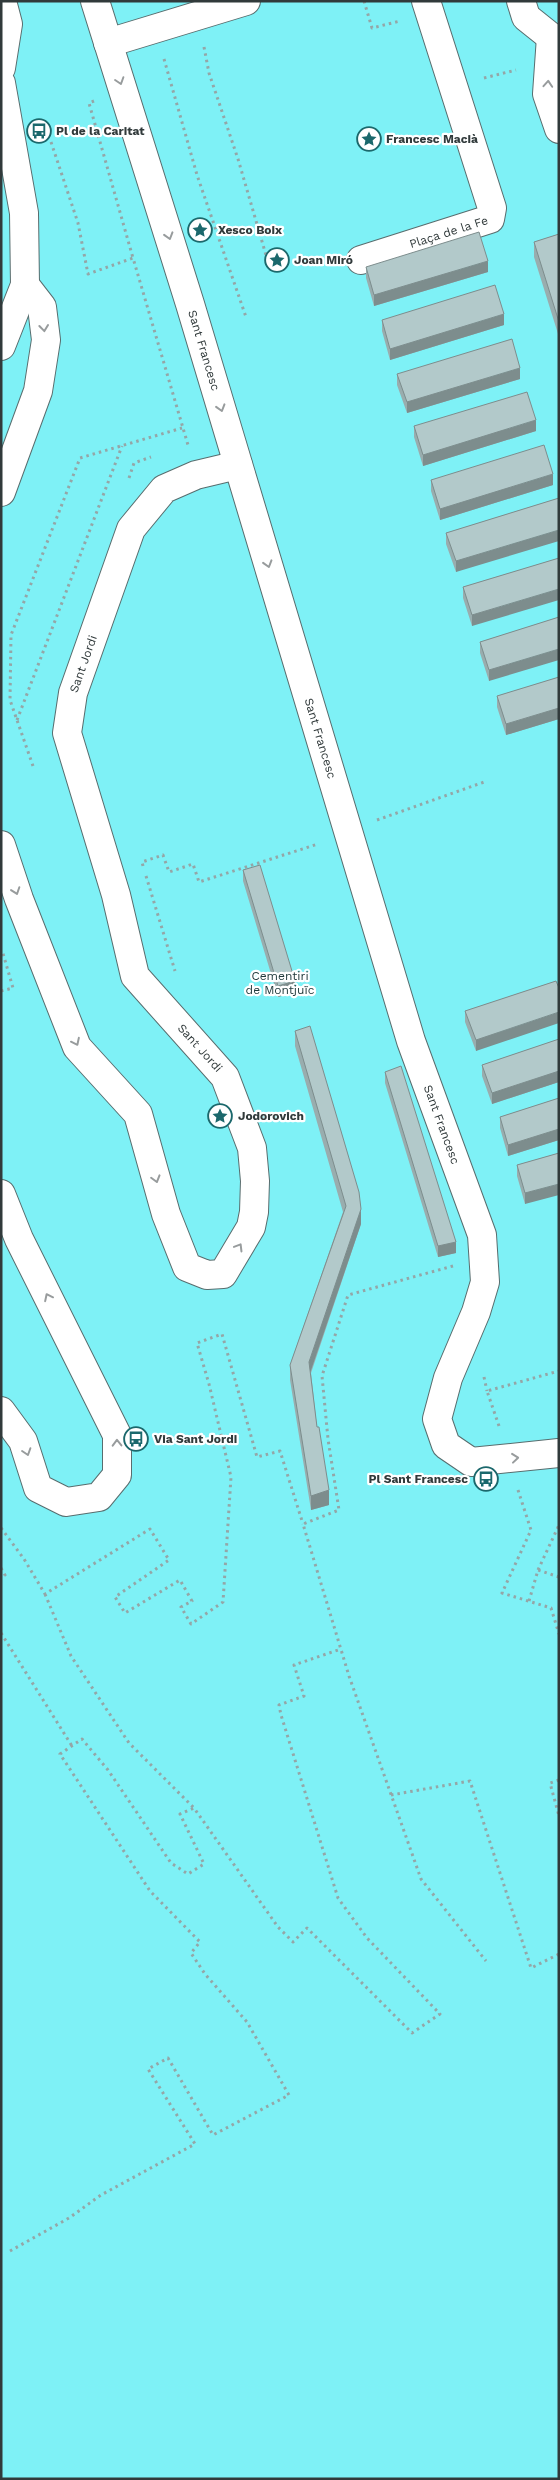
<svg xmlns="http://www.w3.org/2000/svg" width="560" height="2480" font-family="'Work Sans',sans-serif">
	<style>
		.green { fill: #7ef1f6 }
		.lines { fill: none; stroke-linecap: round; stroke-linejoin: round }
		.minor-casing { stroke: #586d6e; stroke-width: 30 }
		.path { stroke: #94a6a7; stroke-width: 3; stroke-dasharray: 2.5 4; stroke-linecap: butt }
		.minor { stroke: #fff; stroke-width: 28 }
		.wall { fill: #99adae }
		.shaded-wall { fill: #7d8d8d }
		.building { fill: #b2c9ca; stroke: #7d8d8d }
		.oneway { stroke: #989c9d }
		.labels { text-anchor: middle; stroke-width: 4.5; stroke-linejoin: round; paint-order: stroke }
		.poi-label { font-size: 12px; font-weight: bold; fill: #313a3b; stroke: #fff; text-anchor: start }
		.street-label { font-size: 12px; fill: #313a3b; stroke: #fff }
		.park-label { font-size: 12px; fill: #213a3c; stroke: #fff }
	</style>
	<rect width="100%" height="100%" fill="#d7eeef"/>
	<path class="green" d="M1 1H559V2479H1Z"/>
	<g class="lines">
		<g class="minor-casing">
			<g id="minor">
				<path id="s1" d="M95 1 190 304 411 1041 482 1235 485 1282 476 1312 448 1378 437 1419 446 1445 471 1462 559 1453"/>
				<path d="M521 1 526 17 551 37"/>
				<path d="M551 37 547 94 559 129"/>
				<path d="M108 43 246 1"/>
				<path d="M1 68 8 24 2 1"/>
				<path d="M1 83 24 213 25 285 1 346"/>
				<path id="s2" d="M361 260 490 219 492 208 426 1"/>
				<path d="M1 492 38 391 46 340 42 307 25 285"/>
				<path id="s3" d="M1 845 19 899 77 1047 138 1114 166 1214 187 1267 207 1275 223 1274 251 1227 254 1212 255 1181 252 1148 225 1077 135 976 116 895 67 733 73 693 131 529 164 489 196 475 238 465"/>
				<path d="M1 1194 19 1239 117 1435V1475L99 1497 66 1502 38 1488 23 1441 1 1411"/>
			</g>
		</g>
		<path class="path" d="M364 1 372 28 400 21
			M204 47 209 73 238 159 268 262
			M164 59 197 175 246 317
			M484 78 516 70
			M94 101 89 103 133 258
			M51 142 78 223 88 274 133 258 188 445
			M129 478 134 463 151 457
			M17 720 122 446
			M33 766 10 700 11 635 80 458 182 428
			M377 820 487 781
			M143 866 142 862 163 855 169 872 193 864 199 882 318 844
			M146 876 175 971
			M1 991 13 988 2 950
			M453 1266 348 1295 322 1376 328 1439 339 1510 303 1524 349 1676 421 1879 486 1961
			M484 1377 487 1391
			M499 1426 487 1391 559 1371
			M518 1490 531 1530 502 1593 551 1608 559 1634
			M1 1528 24 1559 45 1594 150 1529 169 1560 115 1597 125 1613 180 1580 192 1601 181 1607 191 1624 223 1602 231 1477 209 1384 197 1343 222 1334 257 1457 280 1451 303 1524
			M1 1568 5 1575 1 1577
			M538 1570 559 1525
			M45 1594 71 1656 129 1743 194 1808
			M529 1601 538 1570 559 1577
			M1 1633 72 1746
			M559 1780 550 1783 559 1816
			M391 1795 470 1781 531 1968 559 1954
			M10 2251 69 2218 101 2195 195 2144 148 2069 168 2058 213 2135 289 2095 247 2022 205 1974 191 1953 200 1942 150 1891 60 1754 82 1739 108 1770 171 1863 188 1874 204 1864 180 1814 194 1808 278 1927 293 1942 307 1928 412 2033 440 2014 367 1938 338 1898 281 1715 279 1705 304 1696 294 1665 341 1649"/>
		<use href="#minor" class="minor"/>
	</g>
	<path class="wall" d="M559 234V337L534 257V242Z
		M366 267 488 272 374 306 366 278Z
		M382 320 504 325 390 360 382 331Z
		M397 374 520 379 407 413 397 385Z
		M414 426 536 431 423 466 414 437Z
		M431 480 553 485 440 520 431 491Z
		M559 498 456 572 446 544V533Z
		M559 558 472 626 463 598V587Z
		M559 617 489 681 480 653V642Z
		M559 677V719L506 735 497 707V696Z
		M243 870 295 992 278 997 243 881Z
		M556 981 476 1051 465 1022V1011Z
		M295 1031 361 1224 311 1373 317 1427 329 1505 311 1510 290 1380V1365L343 1212 295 1046Z
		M559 1039V1082L492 1104 482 1076V1065Z
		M385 1072 456 1253 438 1257 385 1083Z
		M559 1098V1140L508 1156 500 1128V1117Z
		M559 1153 525 1204 517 1176V1165Z"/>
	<path class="shaded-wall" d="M488 261V272L374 306V295Z
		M504 314V325L390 360V349Z
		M520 368V379L407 413V402Z
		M536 420V431L423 466V455Z
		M553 474V485L440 520V509Z
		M559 530V541L456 572V561Z
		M559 589V600L472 626V615Z
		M559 649V660L489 681V670Z
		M559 708V719L506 735V724Z
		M295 981V992L278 997V986Z
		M559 1012V1023L476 1051V1040Z
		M559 1071V1082L492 1104V1093Z
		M559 1129V1140L508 1156V1145Z
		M559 1184V1195L525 1204V1193Z
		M361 1209V1224L309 1376V1362Z
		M456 1242V1253L438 1257V1246Z
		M329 1490V1505L311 1510V1496Z"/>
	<path class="building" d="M479 232 488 261 374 295 366 267Z
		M559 234V322L534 242Z
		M495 285 504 314 390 349 382 320Z
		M512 339 520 368 407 402 397 374Z
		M527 392 536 420 423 455 414 426Z
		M544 445 553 474 440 509 431 480Z
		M559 498V530L456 561 446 533Z
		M559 558V589L472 615 463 587Z
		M559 617V649L489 670 480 642Z
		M559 677V708L506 724 497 696Z
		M260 865 295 981 278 986 243 870Z
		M556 981 559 988V1012L476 1040 465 1011Z
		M310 1026 359 1192 361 1209 309 1362 317 1427H319L329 1490 311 1496 290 1365 346 1206 295 1031Z
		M559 1039V1071L492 1093 482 1065Z
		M401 1066 456 1242 438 1246 385 1072Z
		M559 1098V1129L508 1145 500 1117Z
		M559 1153V1184L525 1193 517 1165Z"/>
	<defs><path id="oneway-chevron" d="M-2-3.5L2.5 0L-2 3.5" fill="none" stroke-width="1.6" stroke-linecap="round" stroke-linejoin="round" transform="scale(1.25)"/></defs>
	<g class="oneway">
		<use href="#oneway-chevron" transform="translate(120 81) rotate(72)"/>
		<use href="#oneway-chevron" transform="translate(548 84) rotate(-86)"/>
		<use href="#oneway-chevron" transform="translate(169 236) rotate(73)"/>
		<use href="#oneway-chevron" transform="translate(44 328) rotate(83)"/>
		<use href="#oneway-chevron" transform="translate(221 408) rotate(73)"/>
		<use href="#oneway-chevron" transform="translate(268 564) rotate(73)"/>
		<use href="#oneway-chevron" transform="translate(16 891) rotate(71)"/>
		<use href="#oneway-chevron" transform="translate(76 1042) rotate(64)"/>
		<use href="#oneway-chevron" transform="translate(156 1179) rotate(74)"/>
		<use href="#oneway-chevron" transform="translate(239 1247) rotate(-59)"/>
		<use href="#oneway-chevron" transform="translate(48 1297) rotate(-116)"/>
		<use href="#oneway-chevron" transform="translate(117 1443) rotate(-91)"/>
		<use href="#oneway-chevron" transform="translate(27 1452) rotate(72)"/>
		<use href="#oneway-chevron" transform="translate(515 1458) rotate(-6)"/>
	</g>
	<defs>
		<g id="bus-ring" transform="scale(1.25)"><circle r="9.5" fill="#fff" stroke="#1b686c" stroke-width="1.5"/><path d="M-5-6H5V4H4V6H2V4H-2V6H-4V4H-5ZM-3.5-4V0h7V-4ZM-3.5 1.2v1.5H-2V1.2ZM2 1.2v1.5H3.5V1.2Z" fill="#1b686c"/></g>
		<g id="sight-ring" transform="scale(1.25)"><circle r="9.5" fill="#fff" stroke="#1b686c" stroke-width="1.5"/><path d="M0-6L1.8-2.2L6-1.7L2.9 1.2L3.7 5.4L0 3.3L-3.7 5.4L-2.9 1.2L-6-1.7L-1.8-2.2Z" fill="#1b686c"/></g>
	</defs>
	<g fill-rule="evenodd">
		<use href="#bus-ring" x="39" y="131"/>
		<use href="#sight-ring" x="369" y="139"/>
		<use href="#sight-ring" x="200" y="230"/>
		<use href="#sight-ring" x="277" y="260"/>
		<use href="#sight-ring" x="220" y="1116"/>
		<use href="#bus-ring" x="136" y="1439"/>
		<use href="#bus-ring" x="486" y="1479"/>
	</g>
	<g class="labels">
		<g class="poi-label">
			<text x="56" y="135">Pl de la Caritat</text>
			<text x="386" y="143">Francesc Macià</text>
			<text x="218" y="234">Xesco Boix</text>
			<text x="294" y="264">Joan Miró</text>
			<text x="238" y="1120">Jodorovich</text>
			<text x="154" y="1443">Via Sant Jordi</text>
			<text x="468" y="1483" text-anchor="end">Pl Sant Francesc</text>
		</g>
		<g class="street-label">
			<text dy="4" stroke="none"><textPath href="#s2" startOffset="92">Plaça de la Fe</textPath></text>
			<text dy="4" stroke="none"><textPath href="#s1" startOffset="366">Sant Francesc</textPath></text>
			<text dy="4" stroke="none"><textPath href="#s3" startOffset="1174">Sant Jordi</textPath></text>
			<text dy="4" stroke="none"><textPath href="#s1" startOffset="771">Sant Francesc</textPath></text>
			<text transform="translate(200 1048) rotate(48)" y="4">Sant Jordi</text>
			<text dy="4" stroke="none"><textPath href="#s1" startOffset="1176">Sant Francesc</textPath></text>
		</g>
		<g class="park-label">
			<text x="280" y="980">Cementiri<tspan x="280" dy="14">de Montjuïc</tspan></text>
		</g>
	</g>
	<rect width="560" height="2480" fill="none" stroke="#313a3b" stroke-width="5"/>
</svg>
